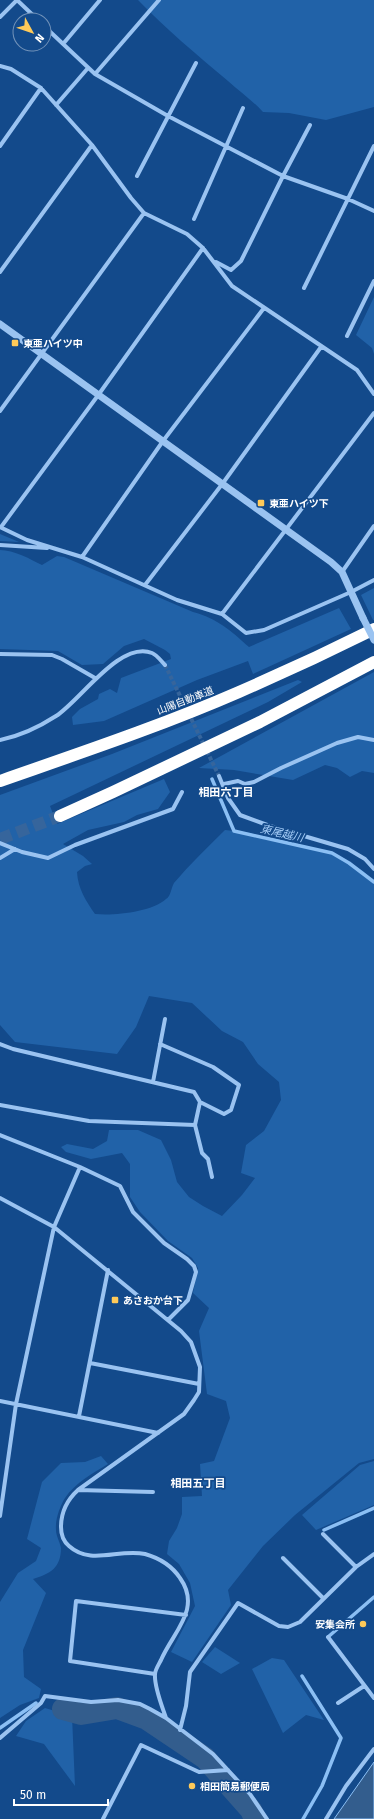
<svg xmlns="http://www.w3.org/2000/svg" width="374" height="1819" font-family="'Fira Sans','Noto Sans JP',sans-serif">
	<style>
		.green { fill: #2162a8 }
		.water { fill: #335d8d; stroke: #8bbff4 }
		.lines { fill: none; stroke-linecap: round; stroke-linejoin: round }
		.stream { stroke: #8bbff4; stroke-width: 3.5 }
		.river { stroke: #335d8d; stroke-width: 22 }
		.minor-tunnel { stroke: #36659c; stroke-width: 4; stroke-dasharray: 4 2; stroke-linecap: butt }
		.motorway-tunnel { stroke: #36659c; stroke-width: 12; stroke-dasharray: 12 6; stroke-linecap: butt }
		.minor { stroke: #9ac3f1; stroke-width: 4 }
		.tertiary { stroke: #9ac3f1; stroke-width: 7 }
		.motorway { stroke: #fff; stroke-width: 12 }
		.tertiary-bridge { stroke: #9ac3f1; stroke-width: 7 }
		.poi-dot { fill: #ffca59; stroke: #134a8b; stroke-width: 1.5 }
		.labels { text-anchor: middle; stroke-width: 3.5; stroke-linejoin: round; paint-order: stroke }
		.poi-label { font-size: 10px; font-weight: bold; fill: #fff; stroke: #134a8b; text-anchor: start }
		.street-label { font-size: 10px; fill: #fff; stroke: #134a8b }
		.neighbourhood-label { font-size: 11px; font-weight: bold; fill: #fff; stroke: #134a8b }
		.water-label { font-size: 11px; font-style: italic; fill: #a5cdf8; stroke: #134a8b }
	</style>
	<rect width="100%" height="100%" fill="#134a8b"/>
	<path class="green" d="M138 0H374V107L326 120 289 113 263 112C252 100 240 92 228 81 197 55 166 29 138 0Z
		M374 297V354L372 348 356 335Z
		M0 534 19 542 0 541Z
		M0 550C14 550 30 559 42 565L57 556 64 557 193 612C218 619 230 630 249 647L339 608 351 629 253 674 248 661 197 680 104 721 73 725 72 717 80 709 98 699 99 694 110 689 117 693 121 678 171 659 170 654 165 650 144 639 124 646 103 664 82 665 58 651 0 649Z
		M374 588V620H373L361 595Z
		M374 672V773L362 771 350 777 337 768 325 765 293 780 234 770 199 768Z
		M298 680 302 682 268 702 50 806 57 824 164 779 170 792 158 809 137 815 124 822 88 830 63 844 83 856 92 864 85 866 77 872C78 889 86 901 95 914 114 916 152 912 166 899 171 896 171 888 174 883 190 864 208 847 225 830L251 833 263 839 293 844 332 853 363 871 374 882V1459L359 1463 295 1515 263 1546 228 1590 231 1605 192 1662 171 1652 195 1606 190 1583 179 1564 167 1554 169 1541 177 1528 182 1514V1497L202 1496 200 1464 214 1461 230 1418 226 1401 207 1394 199 1331 209 1308 193 1293 198 1268 192 1258 168 1241 140 1212 130 1197V1164L122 1153 91 1159 66 1152 61 1147 67 1144 93 1149 107 1141 109 1130H138L161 1140 171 1160 177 1182 189 1197 203 1206 222 1216 242 1195 255 1178 241 1173 246 1145 264 1131 281 1100 279 1082 258 1064 243 1042 222 1031 192 1003 149 996 136 1027 117 1054 15 1042 0 1025V795L112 754Z
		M101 1456 108 1464C93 1473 75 1483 65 1498 60 1506 55 1520 56 1530 56 1536 60 1542 61 1548 61 1568 50 1574 33 1579L46 1593 23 1650 24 1677 41 1689 39 1698 20 1705 0 1718V1602L18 1573 36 1561 41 1548 27 1539 42 1482 61 1463 85 1462Z
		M374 1461V1505L316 1530 302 1515 360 1465Z
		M215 1647 240 1663 221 1674 202 1662Z
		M272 1658 284 1660 324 1720 306 1715 283 1733 252 1669Z
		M45 1708 72 1716 75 1786 44 1744 16 1736 26 1721Z"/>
	<path class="water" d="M374 1762V1819H334Z"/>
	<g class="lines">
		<path class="stream" d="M212 779 234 831 332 853 349 863 374 882
			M324 1530 374 1508
			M328 1637 374 1597
			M302 1676 341 1738 322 1786 303 1819
			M0 1728 36 1703"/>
		<path class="river" d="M63 1709 81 1714 117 1708 147 1719 205 1758 251 1810 255 1819"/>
		<path class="minor-tunnel" d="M165 665 219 776"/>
		<path class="motorway-tunnel" d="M0 839 60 816"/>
		<path class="minor" d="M17 0 38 20
			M0 17 17 0
			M44 26 95 74 168 116 283 176 348 199 374 211
			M63 44 100 0
			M0 66 11 69 41 88 92 145 131 198 144 213 187 234 203 248 232 286 357 370 374 394
			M95 74 159 0
			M56 105 88 68
			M0 146 41 88
			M137 176 196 63
			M194 219 243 108
			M216 262 231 270 241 261 283 176 310 125
			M0 272 92 145
			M304 288 374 146
			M347 336 374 281
			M0 411 144 213
			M0 527 27 540 82 557 177 600 222 614 246 633 264 630 351 592 374 580
			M1 527 99 394 203 248
			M0 545 47 548
			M82 557 163 441 264 308
			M342 572 374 526
			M145 585 223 483 321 347
			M222 614 374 413
			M0 654 52 655 62 659 95 678
			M0 740C20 736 39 727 56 716 80 701 120 640 152 653 157 655 161 661 165 665
			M219 776 228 798 240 815 270 826 348 849 365 859 374 869
			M224 784 238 781 245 784 254 782 281 768 337 743 358 737 374 740
			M0 843 22 852 48 858 75 845 173 809 182 792
			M0 858 15 849
			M0 1044 13 1049 194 1092 200 1102 195 1125 202 1153 208 1159 212 1177
			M160 1044 213 1067 239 1085 231 1110 224 1114 200 1102
			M153 1082 165 1019
			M0 1105 89 1121 195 1125
			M0 1135 80 1167 120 1186 133 1212 164 1243 187 1259 194 1266 196 1272 188 1300 168 1320
			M0 1198 54 1227 181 1331 191 1342 200 1367 199 1392 194 1400 184 1414 78 1490C67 1500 61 1512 61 1527 61 1535 63 1541 69 1546 91 1566 119 1548 145 1554 159 1558 172 1566 180 1578 202 1609 173 1632 161 1660 159 1664 155 1670 155 1674 154 1687 162 1706 166 1718
			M90 1363 199 1384
			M0 1401 158 1433
			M79 1416 108 1270
			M78 1490 153 1492
			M0 1516 16 1404 54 1227 80 1167
			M323 1534 356 1567
			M283 1558 323 1598
			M328 1637 374 1698
			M155 1674 70 1661 76 1601 186 1615
			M338 1703 364 1686
			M180 1730 186 1706 190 1672 238 1603 279 1626 288 1627 300 1622 356 1567 374 1554
			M0 1738 41 1703 45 1696 91 1702 118 1700 140 1704 150 1709 166 1718 213 1754 250 1794 267 1819
			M103 1819 141 1745 199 1772 228 1770
			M326 1819 346 1786 374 1749"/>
		<path class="tertiary" d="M0 324 331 562 342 572 363 618"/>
		<path class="motorway" d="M0 781C80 753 161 726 239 692 285 672 330 651 374 629
			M60 816 113 792 260 722 374 662"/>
		<path class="tertiary-bridge" d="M363 618 374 640"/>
	</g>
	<g class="poi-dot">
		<rect x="11" y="339" width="8" height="8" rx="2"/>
		<rect x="257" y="499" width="8" height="8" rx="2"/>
		<rect x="111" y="1296" width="8" height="8" rx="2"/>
		<circle cx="363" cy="1624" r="4"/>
		<circle cx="192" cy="1786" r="4"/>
	</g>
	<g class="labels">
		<g class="poi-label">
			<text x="23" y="347">東亜ハイツ中</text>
			<text x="269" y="507">東亜ハイツ下</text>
			<text x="123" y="1304">あさおか台下</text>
			<text x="355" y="1628" text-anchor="end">安集会所</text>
			<text x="200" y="1790">相田簡易郵便局</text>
		</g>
		<g class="street-label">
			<text transform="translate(185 700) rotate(-21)" y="4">山陽自動車道</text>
		</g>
		<g class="neighbourhood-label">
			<text x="226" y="796">相田六丁目</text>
			<text x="198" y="1487">相田五丁目</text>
		</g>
		<g class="water-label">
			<text transform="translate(282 833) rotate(13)" y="4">東尾越川</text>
		</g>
	</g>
	<g transform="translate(32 32) rotate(130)"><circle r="19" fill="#134a8b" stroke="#7192b9"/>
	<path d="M0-3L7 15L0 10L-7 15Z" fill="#ffca59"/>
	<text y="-6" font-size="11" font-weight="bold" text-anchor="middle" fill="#ffffff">N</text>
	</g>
	<path d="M14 1799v6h94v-6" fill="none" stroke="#ffffff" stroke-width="2"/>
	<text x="20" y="1799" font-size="12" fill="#ffffff" stroke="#134a8b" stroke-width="3" paint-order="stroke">50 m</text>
</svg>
